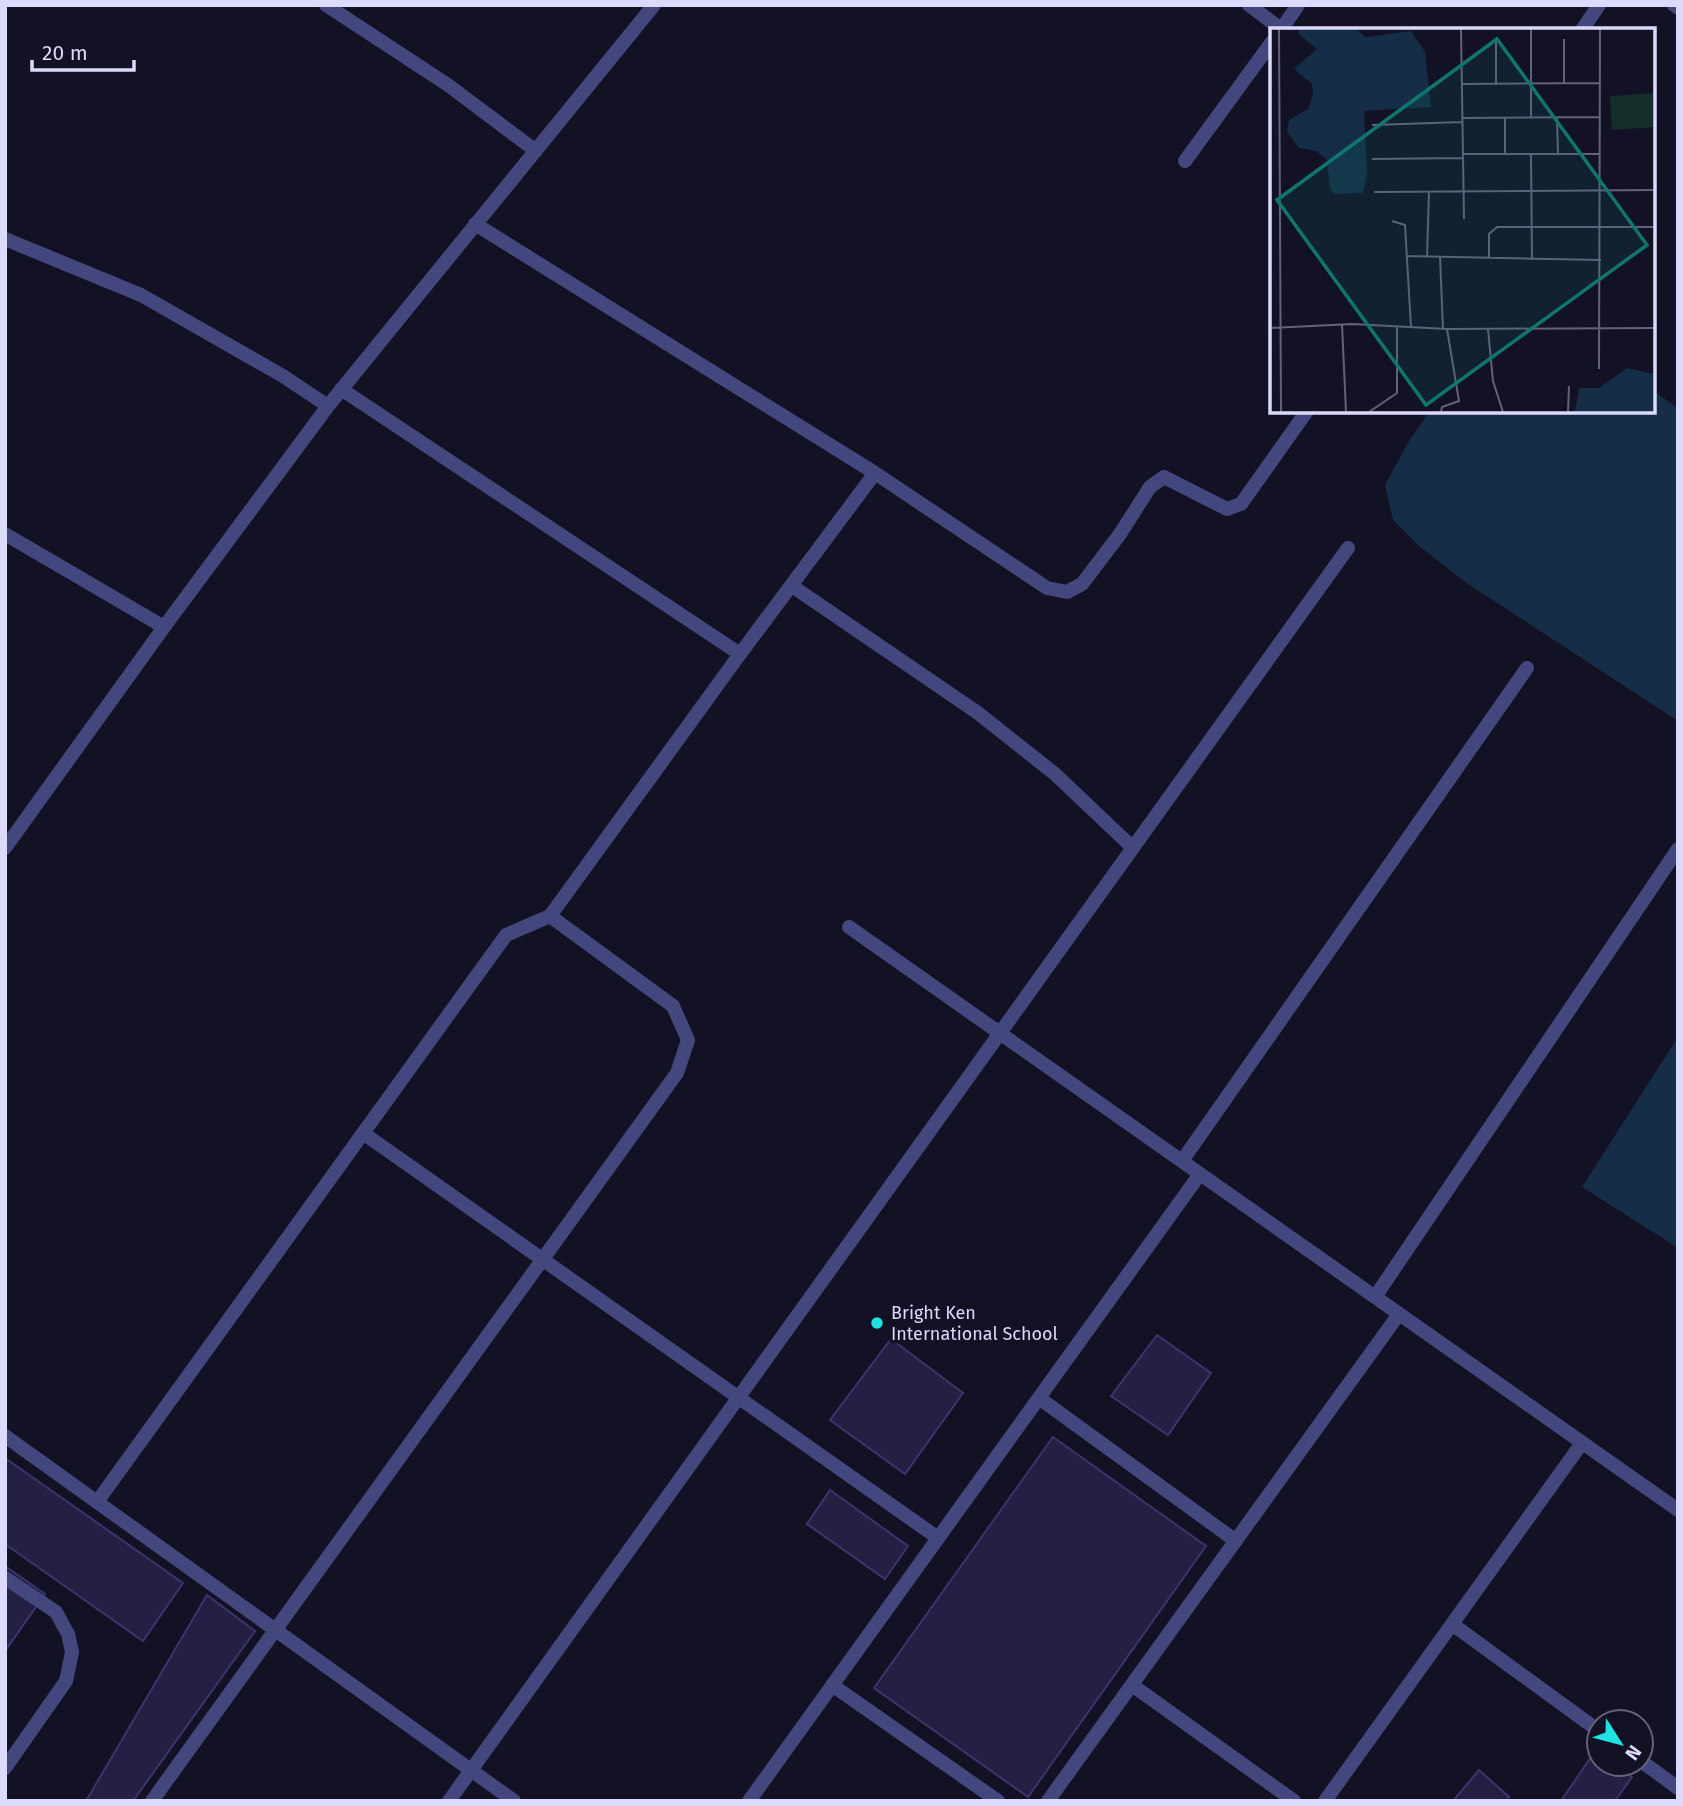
<svg xmlns="http://www.w3.org/2000/svg" width="1683" height="1806" font-family="'Fira Sans',sans-serif">
	<style>
		.water { fill: #152d46 }
		.building { fill: #242044; stroke: #3a356d; stroke-width: 2 }
		.lines { fill: none; stroke-linecap: round; stroke-linejoin: round }
		.lane { stroke: #43477e; stroke-width: 14 }
		.street { stroke: #43477e; stroke-width: 14 }
		.poi-dot { fill: #1ee3e2; stroke: #131225; stroke-width: 2.5 }
		.labels { text-anchor: middle; stroke-width: 7; stroke-linejoin: round; paint-order: stroke }
		.poi-label { font-size: 18px; fill: #dbdafb; stroke: #131225; text-anchor: start }
		.inset-road { fill: none; stroke: #63627b; stroke-width: 2 }
		.view { fill: #0f766e; fill-opacity: 0.15; stroke: #0f766e; stroke-width: 3.5 }
		.inset-edge { fill: none; stroke: #dbdafb; stroke-width: 3.5 }
	</style>
	<rect width="100%" height="100%" fill="#131225"/>
	<path class="water" d="M1653 391 1678 408V721L1468 584 1420 547 1393 520 1385 485 1409 441 1430 411H1653Z
		M1678 1037V1248L1582 1187Z"/>
	<path class="building" d="M1157 1335 1211 1373 1168 1435 1111 1396Z
		M891 1339 963 1393 905 1474 830 1420Z
		M1053 1437 1206 1546 1028 1797 874 1688Z
		M5 1458 183 1583 143 1641 5 1544Z
		M830 1490 908 1546 885 1579 807 1524Z
		M5 1566 45 1594 5 1651Z
		M207 1595 255 1631 133 1801H86Z
		M1595 1751 1599 1754V1764H1613L1632 1777 1615 1801H1561Z
		M1479 1770 1509 1797 1506 1801H1453Z"/>
	<g class="lines">
		<path class="lane" d="M1249 5 1281 29
			M1281 30 1298 5
			M1582 30 1599 5
			M1185 161 1272 42
			M1120 534 1150 487 1164 477 1227 509 1241 504 1307 411
			M5 1578 56 1612 68 1634 72 1652 66 1681 5 1768"/>
		<path class="street" d="M326 5 448 85 536 151
			M1674 5 1678 8
			M475 224 875 473 1047 588 1067 592 1082 584 1120 534
			M5 239 141 295 283 376 328 406
			M341 389 740 654
			M5 534 164 627
			M792 586 978 713 1055 774 1133 848
			M5 848 164 627 328 406 654 5
			M849 927 1678 1510
			M363 1133 938 1538
			M1182 1161 1527 668
			M1375 1297 1678 849
			M1039 1398 1236 1541
			M5 1436 514 1801
			M97 1502 506 935 550 916 740 654 875 473
			M1452 1624 1599 1731
			M832 1685 998 1801
			M1132 1685 1294 1801
			M1641 1761 1678 1788
			M152 1801 677 1073 688 1040 673 1006 550 916
			M449 1801 1348 548
			M749 1801 1200 1174
			M1048 1801 1399 1314
			M1325 1801 1582 1443"/>
	</g>
	<circle class="poi-dot" cx="877" cy="1323" r="7"/>
	<g class="labels">
		<g class="poi-label">
			<text x="891" y="1319">Bright Ken<tspan x="891" dy="21">International School</tspan></text>
		</g>
	</g>
	<g transform="translate(1270 28)">
		<rect width="385" height="385" fill="#131225"/>
		<path d="M385 65V99L342 102 340 68Z" fill="#162e2b"/>
		<path d="M29 1H86L96 9 141 3 155 24 161 79 94 83 97 146 93 165 64 166 60 161 57 132 46 123 29 120 17 104 19 92 38 81 43 66 42 56 24 41 47 21 29 6ZM357 340 385 346V384H305L309 360H329Z" fill="#152d46"/>
		<path class="inset-road" d="M9 1 11 384M191 1 194 191M261 1V89M294 11V55M226 13V56M192 56 330 55M287 89 288 126M192 90 330 89M235 90V126M102 97 193 94M193 126H330M261 126 262 232M102 131 193 130M104 164 385 162M122 193 135 197 141 299M136 228 331 232M157 229 159 164M170 229 173 301M219 229V206L227 199H385M72 296 76 384M0 300 83 296 177 301 385 300M218 301 223 353 233 384M329 341 330 1M99 384 127 365V298M171 384 172 379 189 373 177 301M298 384 299 358"/>
		<path class="view" d="M227 11 377 217 156 377 7 172Z"/>
		<rect width="385" height="385" class="inset-edge"/>
	</g>
	<rect width="1683" height="1806" fill="none" stroke="#dbdafb" stroke-width="14"/>
	<g transform="translate(1620 1743) rotate(126)"><circle r="33" fill="#131225" stroke="#63627b" stroke-width="2"/>
	<path d="M0-5L12 26L0 18L-12 26Z" fill="#1ee3e2"/>
	<text y="-10" font-size="19" font-weight="bold" text-anchor="middle" fill="#dbdafb">N</text>
	</g>
	<path d="M32 60v10h102v-10" fill="none" stroke="#dbdafb" stroke-width="3.5"/>
	<text x="42" y="60" font-size="21" fill="#dbdafb" stroke="#131225" stroke-width="5" paint-order="stroke">20 m</text>
</svg>
